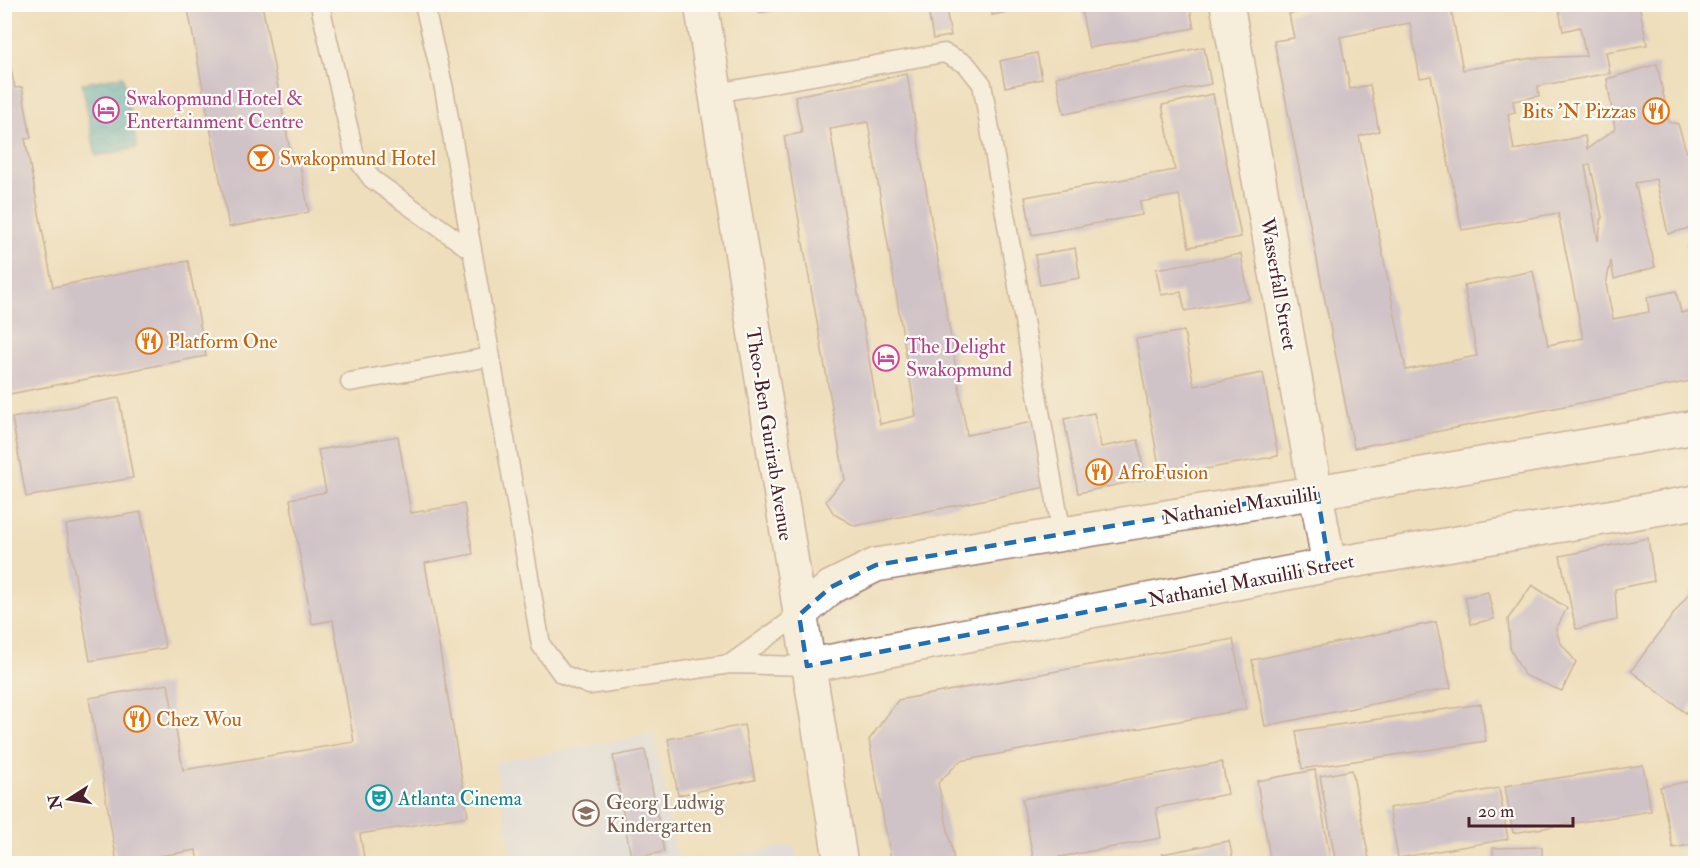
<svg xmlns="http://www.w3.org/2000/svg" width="1700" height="868" font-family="'IM FELL Double Pica',serif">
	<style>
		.built { fill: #d0daf9 }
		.water { fill: url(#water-waves); stroke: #486878; stroke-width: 1.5 }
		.building { fill: #aca2d7; fill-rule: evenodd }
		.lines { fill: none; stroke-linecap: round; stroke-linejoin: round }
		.lane-casing { stroke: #9c7e73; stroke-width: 21 }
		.street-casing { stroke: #9c7e73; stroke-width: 36 }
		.lane { stroke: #fff; stroke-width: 18 }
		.street { stroke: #fff; stroke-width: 33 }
		.marked { fill: none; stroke: #1f6fb2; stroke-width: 4.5; stroke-dasharray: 12 8; stroke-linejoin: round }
		.labels { text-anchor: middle; stroke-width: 4.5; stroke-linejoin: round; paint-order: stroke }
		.hotel-label { font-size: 20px; fill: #b23c85; stroke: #fdfcf7; text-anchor: start }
		.food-label { font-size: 20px; fill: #c56008; stroke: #fdfcf7; text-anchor: start }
		.street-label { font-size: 20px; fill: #4a1f2b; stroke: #fdfcf7 }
		.culture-label { font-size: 20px; fill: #0d838f; stroke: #fdfcf7; text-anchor: start }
		.education-label { font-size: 20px; fill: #785e54; stroke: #fdfcf7; text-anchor: start }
	</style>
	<defs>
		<pattern id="water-waves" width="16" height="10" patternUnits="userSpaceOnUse" patternTransform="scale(1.5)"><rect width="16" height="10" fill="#47b0c6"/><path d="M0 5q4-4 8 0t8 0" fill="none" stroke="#3d8fa1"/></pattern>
	</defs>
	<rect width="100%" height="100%" fill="#fdfcf7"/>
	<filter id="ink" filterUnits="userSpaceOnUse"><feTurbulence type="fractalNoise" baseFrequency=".0167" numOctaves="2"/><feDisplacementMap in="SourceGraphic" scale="12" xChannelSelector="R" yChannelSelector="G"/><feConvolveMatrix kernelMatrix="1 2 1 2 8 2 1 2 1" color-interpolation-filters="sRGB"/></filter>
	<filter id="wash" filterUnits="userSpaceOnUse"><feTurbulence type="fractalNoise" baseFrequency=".008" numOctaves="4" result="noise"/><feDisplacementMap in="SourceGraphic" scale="24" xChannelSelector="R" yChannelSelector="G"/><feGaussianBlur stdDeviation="1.35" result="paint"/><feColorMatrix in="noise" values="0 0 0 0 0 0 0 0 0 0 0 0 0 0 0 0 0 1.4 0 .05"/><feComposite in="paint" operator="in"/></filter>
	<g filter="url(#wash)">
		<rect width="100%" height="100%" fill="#eedebb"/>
		<path class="built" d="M654 734 677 863H513L495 762Z
			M794 845 797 863H693Z"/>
		<path class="water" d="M123 76 137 148 96 156 82 83Z"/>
		<g id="blocks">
			<path class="building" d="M187 4H262L292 161 299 160 309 212 229 227Z
				M757 4H799V6L759 13Z
				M927 4H945L951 36 933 39Z
				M990 4H1016L1017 10 992 15Z
				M1080 4H1189L1194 28 1089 48Z
				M1333 4H1450L1463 70 1532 58 1586 56 1580 27 1563 31 1558 4H1639L1647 45 1606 52 1610 73 1538 86 1539 96 1513 101 1515 112 1508 114 1514 150 1585 136 1587 149 1615 129 1607 79 1657 64 1669 122 1678 124 1696 183V226L1668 234 1656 179 1635 183 1655 267 1614 279 1611 261 1606 284 1613 319 1649 312 1647 297 1676 291 1681 313 1696 309V380L1354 448 1274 41 1294 38 1289 14 1334 6ZM1410 23 1420 78 1431 76 1462 230 1558 213 1583 338 1548 345 1533 271 1464 285 1477 356 1406 370 1359 136 1379 131 1370 85 1350 89 1340 37ZM1590 164 1602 217 1598 241 1585 165Z
				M4 37 15 88 22 87 31 138 25 139 53 287 188 261 206 356 4 395Z
				M1204 47 1211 84 1064 114 1056 77Z
				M1037 53 1042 79 1005 87 1000 61Z
				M907 74 967 435 1038 421 1051 486 855 526 834 514 826 501 838 486 845 480 784 136 802 133 795 96ZM868 122 916 416 880 424 830 129Z
				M1213 94 1241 237 1189 247 1179 195 1140 202 1142 215 1032 235 1025 197 1175 170 1162 105Z
				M1696 245V278L1695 279 1687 246Z
				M1075 248 1080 278 1040 285 1035 255Z
				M1241 254 1249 299 1185 311 1181 292 1161 295 1156 269Z
				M1184 331 1194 386 1263 373 1278 456 1161 477 1136 339Z
				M119 398 133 478 26 497 12 418Z
				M1094 413 1101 447 1138 440 1145 479 1078 493 1064 419Z
				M398 436 411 513 464 504 473 554 425 563 468 816 360 834 365 864H198L196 850 117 863 89 698 168 684 183 770 354 742 333 620 312 624 290 499 326 492 318 450Z
				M141 512 165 648 90 661 66 525Z
				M1648 538 1654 581 1615 589 1617 620 1576 629 1560 556Z
				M1696 584V700L1686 713 1631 671Z
				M1532 585 1567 608 1556 629 1560 642 1576 662 1562 691 1524 675 1510 648 1508 619Z
				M1488 592 1494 619 1471 624 1465 597Z
				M1436 622 1451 688 1265 726 1252 660Z
				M1233 639 1246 709 960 761 938 783 955 864H892L869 740 898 700Z
				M1481 704 1486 741 1302 769 1296 731Z
				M744 725 755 780 678 795 668 739Z
				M645 750 664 852 631 858 613 756Z
				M1222 762 1228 794 1156 808 1161 838 1034 862 1022 799Z
				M1643 765 1651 811 1513 833 1505 786Z
				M1315 770 1331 864H1271L1257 781Z
				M1352 770 1370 864H1336L1320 776Z
				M1696 780V844L1673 848 1660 787Z
				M1499 788 1508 839 1398 858 1389 808Z
				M1229 841 1234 864H1164L1162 854Z
				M1542 847V864H1493V848Z"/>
		</g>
	</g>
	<g filter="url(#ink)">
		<use href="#blocks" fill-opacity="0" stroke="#9c7e73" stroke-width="1.5"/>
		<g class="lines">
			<g class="lane-casing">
				<path id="lane" d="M321 4V10L355 156 372 179 471 250
					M424 4 444 89 541 645 562 674 589 685 730 664 807 666
					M716 93 944 53 966 64 982 84 1062 535
					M350 382 490 357
					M730 664 799 615"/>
			</g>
			<g class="street-casing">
				<path id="street" d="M701 4 841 864
					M1227 4 1329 565
					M799 615 831 587 876 565 1317 492 1696 427
					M807 666 1329 565 1696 502"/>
			</g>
			<use href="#lane" class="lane"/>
			<use href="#street" class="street"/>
		</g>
	</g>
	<path d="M0 0H1700V868H0ZM1317 492 1329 565 807 666 799 615 831 587 876 565Z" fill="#eedebb" fill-opacity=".55" fill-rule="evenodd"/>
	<path class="marked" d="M1317 492 1329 565 807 666 799 615 831 587 876 565Z"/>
	<defs>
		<g id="hotel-ring" transform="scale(1.35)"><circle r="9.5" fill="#fdfcf7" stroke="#d1479c" stroke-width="1.5"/><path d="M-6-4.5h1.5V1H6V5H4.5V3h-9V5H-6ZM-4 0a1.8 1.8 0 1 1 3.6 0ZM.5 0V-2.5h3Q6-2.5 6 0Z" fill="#d1479c"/></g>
		<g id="restaurant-ring" transform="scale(1.35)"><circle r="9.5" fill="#fdfcf7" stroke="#e8710a" stroke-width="1.5"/><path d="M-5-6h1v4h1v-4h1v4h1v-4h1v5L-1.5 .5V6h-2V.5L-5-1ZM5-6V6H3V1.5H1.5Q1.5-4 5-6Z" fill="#e8710a"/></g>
		<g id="bar-ring" transform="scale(1.35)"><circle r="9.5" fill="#fdfcf7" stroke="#e8710a" stroke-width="1.5"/><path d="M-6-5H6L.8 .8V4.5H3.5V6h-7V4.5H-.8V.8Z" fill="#e8710a"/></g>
		<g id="theatre-ring" transform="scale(1.35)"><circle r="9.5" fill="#fdfcf7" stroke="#0f9aa8" stroke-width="1.5"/><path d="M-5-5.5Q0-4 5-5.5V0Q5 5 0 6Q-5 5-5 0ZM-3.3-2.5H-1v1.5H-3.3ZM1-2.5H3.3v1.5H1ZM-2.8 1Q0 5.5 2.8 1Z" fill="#0f9aa8"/></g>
		<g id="school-ring" transform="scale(1.35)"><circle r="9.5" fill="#fdfcf7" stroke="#8d6e63" stroke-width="1.5"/><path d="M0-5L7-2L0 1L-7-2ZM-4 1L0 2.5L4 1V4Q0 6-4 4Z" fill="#8d6e63"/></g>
	</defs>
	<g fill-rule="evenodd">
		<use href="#hotel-ring" x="106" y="110"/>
		<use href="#restaurant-ring" x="1656" y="111"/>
		<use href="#bar-ring" x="261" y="158"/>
		<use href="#restaurant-ring" x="149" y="341"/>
		<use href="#hotel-ring" x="886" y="358"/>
		<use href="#restaurant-ring" x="1099" y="472"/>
		<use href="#restaurant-ring" x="137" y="719"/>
		<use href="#theatre-ring" x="379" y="798"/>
		<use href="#school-ring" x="586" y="813"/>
	</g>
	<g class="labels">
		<g class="hotel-label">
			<text x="126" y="105">Swakopmund Hotel &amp;<tspan x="126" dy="23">Entertainment Centre</tspan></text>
			<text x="906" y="353">The Delight<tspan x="906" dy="23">Swakopmund</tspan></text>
		</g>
		<g class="food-label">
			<text x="1636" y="118" text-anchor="end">Bits 'N Pizzas</text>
			<text x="280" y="165">Swakopmund Hotel</text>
			<text x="168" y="348">Platform One</text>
			<text x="1118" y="479">AfroFusion</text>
			<text x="156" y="726">Chez Wou</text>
		</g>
		<g class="street-label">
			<text transform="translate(1279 284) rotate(80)" y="7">Wasserfall Street</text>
			<text transform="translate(770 434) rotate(81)" y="7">Theo-Ben Gurirab Avenue</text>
			<text transform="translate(1240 505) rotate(-9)" y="7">Nathaniel Maxuilili</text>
			<text transform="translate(1251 580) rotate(-11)" y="7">Nathaniel Maxuilili Street</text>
		</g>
		<g class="culture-label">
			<text x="398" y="805">Atlanta Cinema</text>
		</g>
		<g class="education-label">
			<text x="606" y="809">Georg Ludwig<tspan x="606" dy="23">Kindergarten</tspan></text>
		</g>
	</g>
	<rect width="1700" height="868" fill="none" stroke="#fdfcf7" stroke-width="24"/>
	<g transform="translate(69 799) rotate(258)" stroke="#fdfcf7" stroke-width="4.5" paint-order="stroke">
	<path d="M0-4.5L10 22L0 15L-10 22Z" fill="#4a1f2b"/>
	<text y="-9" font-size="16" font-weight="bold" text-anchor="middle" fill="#4a1f2b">N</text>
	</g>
	<path d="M1469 817v9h104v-9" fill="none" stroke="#4a1f2b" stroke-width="3"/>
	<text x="1478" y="817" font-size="18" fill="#4a1f2b" stroke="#fdfcf7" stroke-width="4.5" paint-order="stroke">20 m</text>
</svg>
